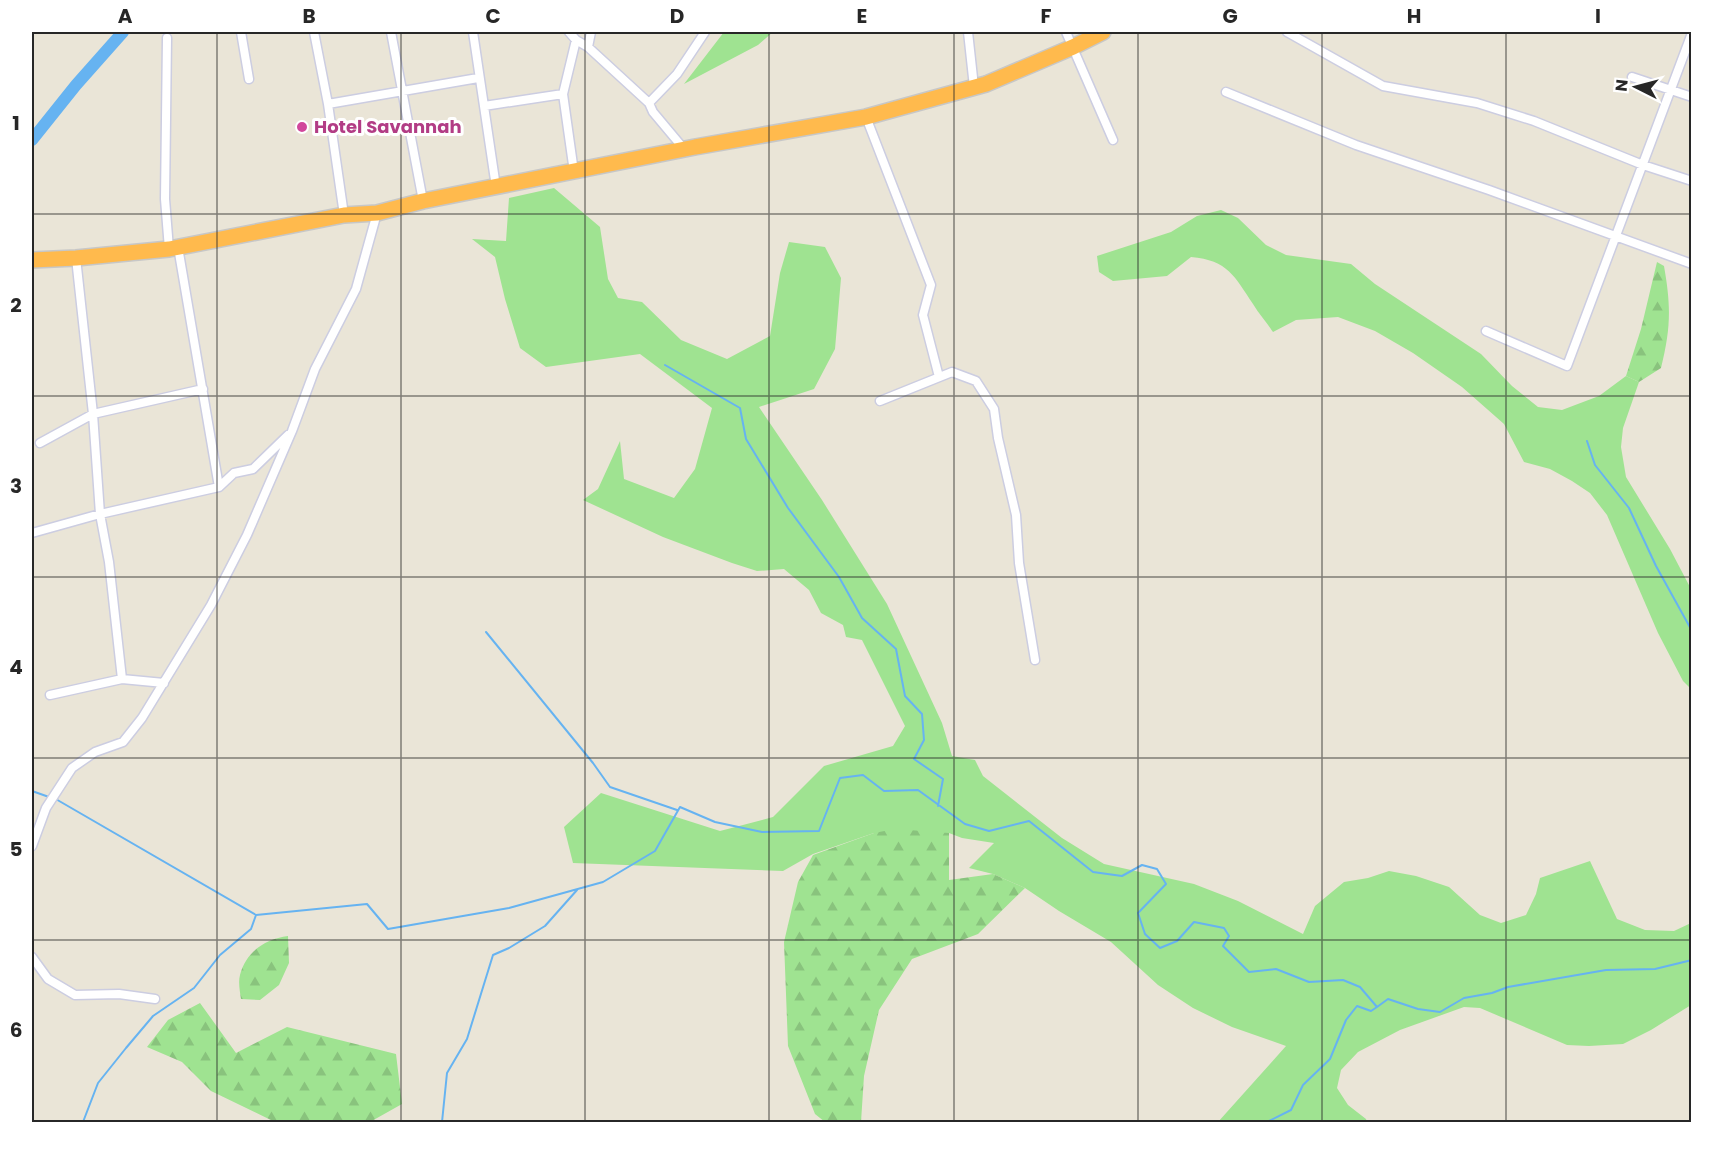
<svg xmlns="http://www.w3.org/2000/svg" width="1723" height="1154" font-family="Poppins,sans-serif">
	<style>
		.grass { fill: #9fe391 }
		.forest { fill: url(#forest-firs) }
		.lines { fill: none; stroke-linecap: round; stroke-linejoin: round }
		.stream { stroke: #66b3f1; stroke-width: 2 }
		.river { stroke: #66b3f1; stroke-width: 12 }
		.street-casing { stroke: #cccde1; stroke-width: 11 }
		.highway-casing { stroke: #c7c7c7; stroke-width: 18 }
		.street { stroke: #fff; stroke-width: 8 }
		.highway { stroke: #ffba4d; stroke-width: 15 }
		.grid { fill: none; stroke: #272727; stroke-width: 1.5; stroke-opacity: 0.55 }
		.hotel-dot { fill: #d1479c; stroke: #fff; stroke-width: 2 }
		.labels { text-anchor: middle; stroke-width: 6; stroke-linejoin: round; paint-order: stroke }
		.hotel-label { font-size: 18px; font-weight: bold; fill: #b23c85; stroke: #fff; text-anchor: start }
		.neatline { fill: none; stroke: #272727; stroke-width: 2 }
		.grid-label { font-size: 20px; text-anchor: middle; font-weight: bold; fill: #272727 }
	</style>
	<defs>
		<pattern id="forest-firs" width="22" height="20" patternUnits="userSpaceOnUse" patternTransform="scale(1.5)"><rect width="22" height="20" fill="#9fe391"/><path d="M5 1l3.5 6h-7zM16 11l3.5 6h-7z" fill="#89c37d"/></pattern>
	</defs>
	<rect width="100%" height="100%" fill="#eae5d7"/>
	<path class="grass" d="M724 32H773L758 45 684 84Z
		M554 188 600 227 608 279 618 298 642 302 681 340 727 359 770 336 780 273 789 242 825 247 841 278 835 349 814 389 759 407 822 500 887 604 942 723 952 756 975 760 983 776 1062 838 1104 864 1194 884 1238 901 1303 934 1315 906 1344 882 1368 878 1389 871 1416 876 1449 887 1480 915 1501 923 1526 915 1536 894 1540 878 1590 861 1617 919 1645 930 1674 931 1691 923V1005L1651 1030 1623 1044 1589 1046 1567 1045 1480 1008 1464 1007 1400 1030 1358 1052 1341 1070 1337 1088 1348 1105 1366 1119 1367 1122H1218L1286 1046 1232 1027 1193 1008 1158 985 1111 942 1059 911 1025 888 993 874 969 868 994 843 962 838 949 833H874L813 854 783 871 573 863 564 827 601 793 720 831 773 817 824 766 893 746 905 726 862 640 846 637 843 625 821 613 809 590 784 569 757 571 732 563 663 537 583 500 598 489 620 441 624 479 674 498 695 469 712 408 640 354 546 367 520 348 505 299 495 257 472 239 506 241 509 198Z
		M1221 210 1238 218 1266 245 1286 255 1351 264 1375 284 1481 354 1512 386 1538 407 1562 410 1599 396 1626 376 1639 382 1623 428 1621 447 1626 477 1670 549 1691 589V689L1683 681 1658 633 1607 515 1590 493 1572 481 1550 469 1524 462 1504 424 1462 387 1413 353 1375 331 1338 317 1296 320 1273 332C1267 323 1259 314 1253 304 1235 277 1228 260 1191 257L1167 276 1113 281 1099 272 1097 256 1171 232 1197 216Z"/>
	<path class="forest" d="M1657 262 1664 266C1671 306 1671 328 1661 368L1639 382 1626 376 1641 329Z
		M895 829 949 833V880L993 874 1025 888 978 934 912 959 879 1010 864 1076 861 1122H825L815 1114 788 1046 784 942 798 882 813 855 874 833Z
		M288 936 289 963 279 985 260 1000 241 999C240 992 238 982 240 975 246 952 265 939 288 936Z
		M200 1003 236 1053 287 1027 396 1054 402 1104 370 1122H275L211 1091 182 1062 147 1047 168 1020Z"/>
	<g class="lines">
		<path class="stream" d="M665 365 740 408 746 439 788 508 839 577 862 618 896 649 905 696 922 714 924 740 914 759 943 779 938 806
			M1587 441 1595 465 1629 508 1656 566 1692 631
			M486 632 593 763 610 787 677 810
			M32 791 49 797
			M54 798 256 915 367 904 388 929 509 908 603 882 655 851 680 807 715 822 762 832 819 831 840 778 863 775 884 791 918 790 965 824 989 831 1029 821 1093 872 1122 876 1142 865 1157 869 1166 884 1138 913 1145 934 1160 948 1177 941 1194 922 1224 928 1229 936 1223 946 1249 972 1276 969 1309 982 1343 980 1360 987 1377 1007 1388 999 1418 1009 1440 1012 1464 998 1492 993 1508 987 1606 970 1655 969 1692 960
			M83 1122 98 1083 126 1048 153 1016 194 988 220 955 251 929 256 915
			M442 1122 447 1073 467 1039 493 955 509 948 545 926 577 890
			M1267 1122 1291 1110 1303 1085 1330 1059 1346 1020 1357 1006 1371 1011 1377 1007"/>
		<path class="river" d="M32 140 76 85 123 32"/>
		<g class="street-casing">
			<path id="street" d="M241 32 249 79
				M314 32 328 104 344 215
				M391 32 423 201
				M473 32 496 187
				M569 32 576 40 588 47 649 103 653 112 684 149
				M968 32 974 87
				M1066 32 1113 140
				M1287 32 1383 86 1477 103 1534 121 1643 165 1692 181
				M167 38 165 199 169 249
				M588 47 591 32
				M1632 77 1692 97
				M1226 92 1356 145 1489 190 1692 264
				M649 103 677 74 705 32
				M328 104 478 78
				M484 106 563 94
				M866 117 931 285 923 315 939 377
				M574 172 563 94 576 40
				M178 247 219 487
				M76 258 93 414 100 514 109 562 122 679
				M1486 331 1567 366 1692 33
				M880 401 952 372 976 381 994 409 998 438 1016 515 1019 563 1035 660
				M40 443 93 414 203 389
				M32 533 100 514 219 487 234 473 253 469 288 435
				M50 695 122 679 164 683
				M32 846 46 808 72 768 95 752 123 742 142 718 211 605 247 535 292 431 315 369 356 289 377 213
				M32 957 48 979 75 995 119 994 155 999"/>
		</g>
		<g class="highway-casing">
			<path id="highway" d="M32 260 76 258 169 249 344 215 377 213 423 201 695 147 866 117 986 84 1073 47 1103 32"/>
		</g>
		<use href="#street" class="street"/>
		<use href="#highway" class="highway"/>
	</g>
	<path class="grid" d="M217 32V1122M401 32V1122M585 32V1122M769 32V1122M954 32V1122M1138 32V1122M1322 32V1122M1506 32V1122M32 214H1692M32 396H1692M32 577H1692M32 758H1692M32 940H1692"/>
	<circle class="hotel-dot" cx="302" cy="127" r="6"/>
	<g class="labels">
		<g class="hotel-label">
			<text x="314" y="133">Hotel Savannah</text>
		</g>
	</g>
	<rect width="1723" height="1154" fill="none" stroke="#ffffff" stroke-width="66"/>
	<g transform="translate(1636 87) rotate(276)" stroke="#ffffff" stroke-width="4.5" paint-order="stroke">
	<path d="M0-4.5L10 22L0 15L-10 22Z" fill="#272727"/>
	<text y="-9" font-size="16" font-weight="bold" text-anchor="middle" fill="#272727">N</text>
	</g>
	<rect x="33" y="33" width="1657" height="1088" class="neatline"/>
	<g class="grid-label">
		<text x="125" y="23">A</text>
		<text x="309" y="23">B</text>
		<text x="493" y="23">C</text>
		<text x="677" y="23">D</text>
		<text x="862" y="23">E</text>
		<text x="1046" y="23">F</text>
		<text x="1230" y="23">G</text>
		<text x="1414" y="23">H</text>
		<text x="1598" y="23">I</text>
		<text x="16" y="130">1</text>
		<text x="16" y="312">2</text>
		<text x="16" y="493">3</text>
		<text x="16" y="674">4</text>
		<text x="16" y="856">5</text>
		<text x="16" y="1037">6</text>
	</g>
</svg>
